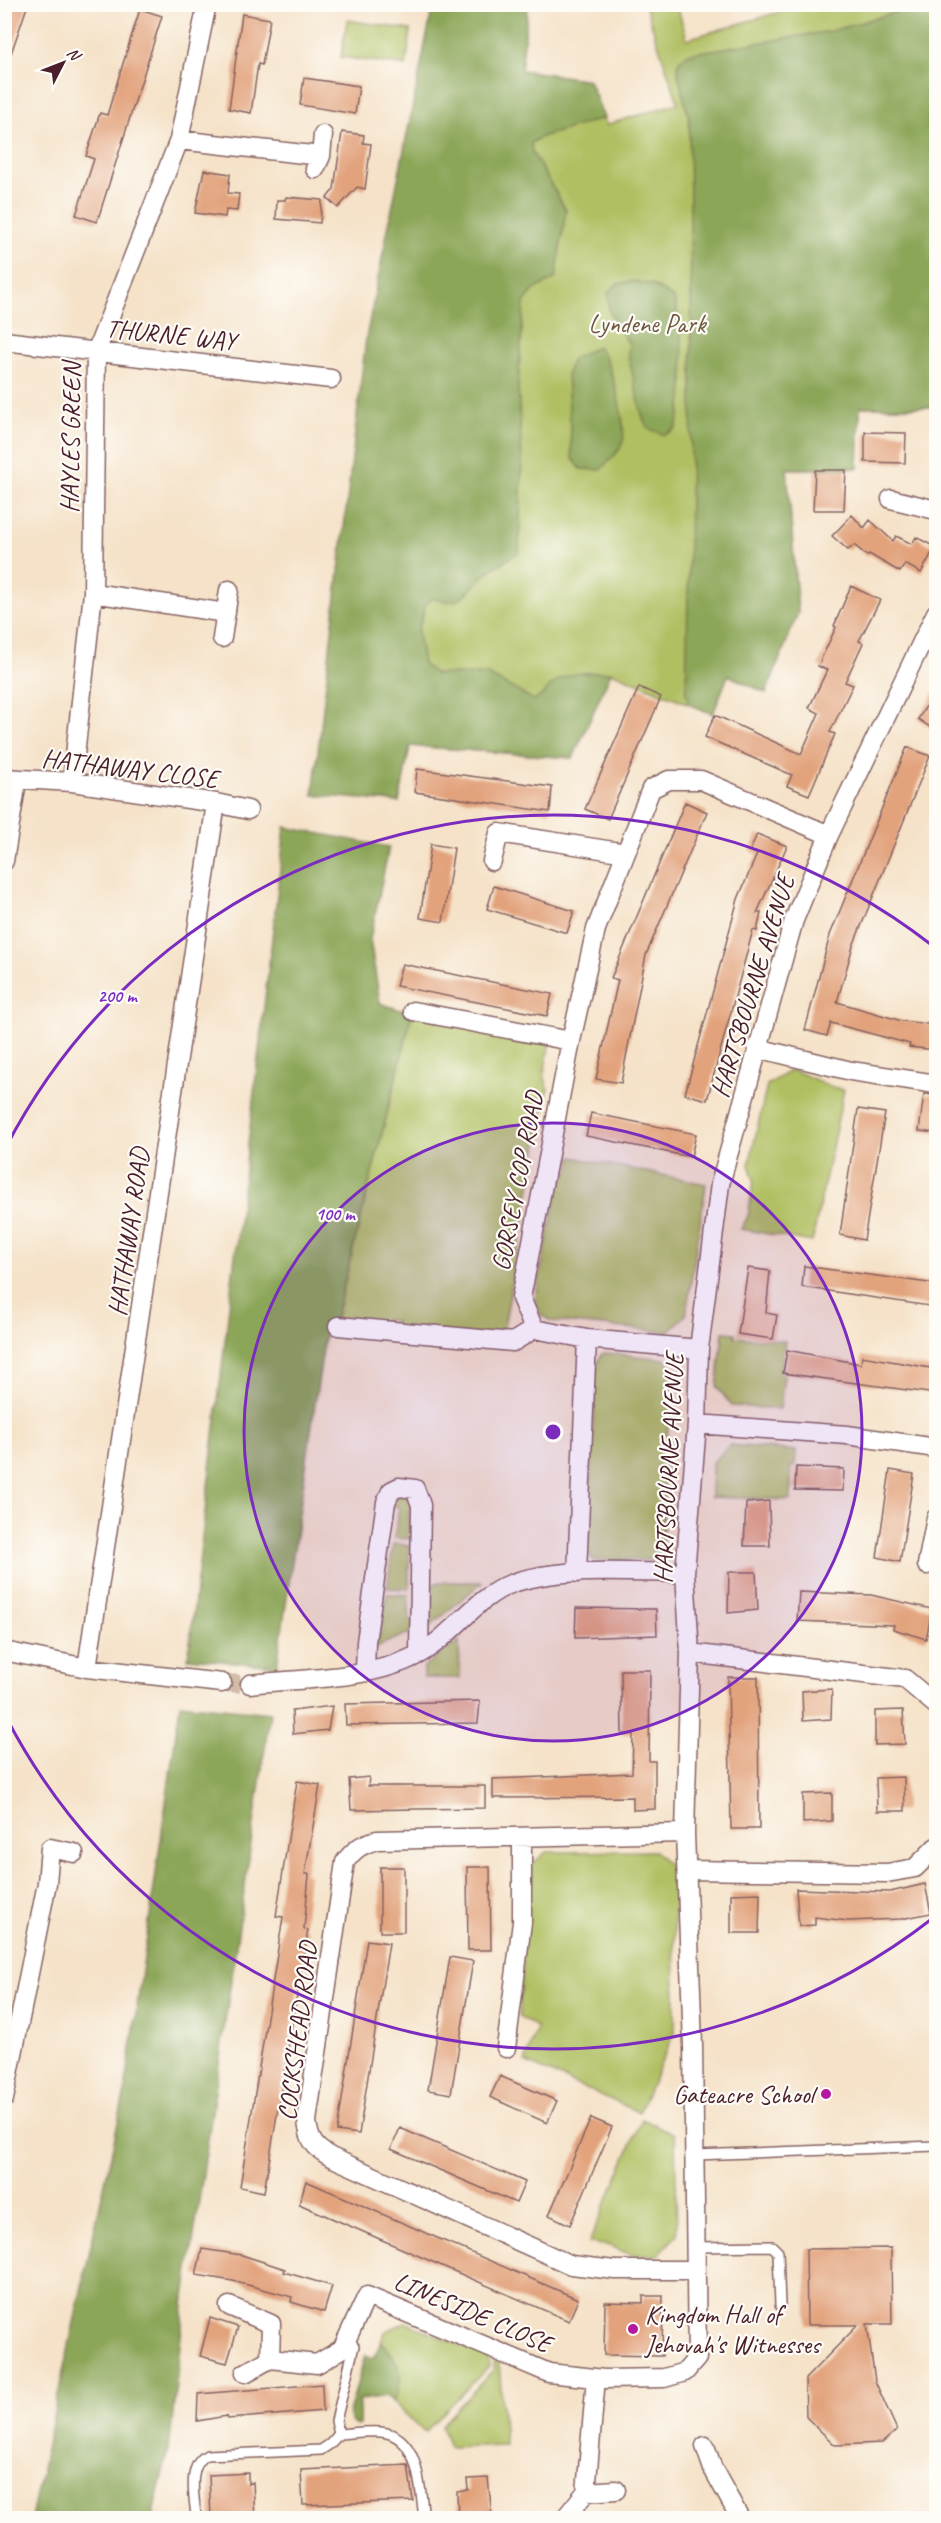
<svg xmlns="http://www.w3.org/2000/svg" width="941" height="2523" font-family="Caveat,sans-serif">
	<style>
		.green { fill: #b0bf62; stroke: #7d6f46; stroke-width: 1.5 }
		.forest { fill: #8ca658; stroke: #6b6242; stroke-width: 1.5 }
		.building { fill: #e2a27c }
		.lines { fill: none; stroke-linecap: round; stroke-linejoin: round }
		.street-tunnel { stroke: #d3bba9; stroke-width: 18; stroke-dasharray: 18 9; stroke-linecap: butt }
		.lane-casing { stroke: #866362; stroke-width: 12 }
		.street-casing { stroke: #866362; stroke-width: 21 }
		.lane { stroke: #fff; stroke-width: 9 }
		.street { stroke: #fff; stroke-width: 18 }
		.ring { fill: none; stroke: #7b2cbf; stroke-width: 3 }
		.poi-dot { fill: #b5179e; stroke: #fdfcf7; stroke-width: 2 }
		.labels { text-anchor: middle; stroke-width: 4.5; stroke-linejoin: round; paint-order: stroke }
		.park-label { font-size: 26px; fill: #6e573e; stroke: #fdfcf7 }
		.street-label { font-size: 26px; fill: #4a1f2b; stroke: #fdfcf7 }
		.poi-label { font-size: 26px; fill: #4a1f2b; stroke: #fdfcf7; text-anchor: end }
		.centre { fill: #7b2cbf; stroke: #fdfcf7; stroke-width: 3 }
		.ring-label { font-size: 18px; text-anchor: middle; font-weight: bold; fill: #7b2cbf; stroke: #fdfcf7; stroke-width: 4.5; stroke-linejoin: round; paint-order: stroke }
	</style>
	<rect width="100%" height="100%" fill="#fdfcf7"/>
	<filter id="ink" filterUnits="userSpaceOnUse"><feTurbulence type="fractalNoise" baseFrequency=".0167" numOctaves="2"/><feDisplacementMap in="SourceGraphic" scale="12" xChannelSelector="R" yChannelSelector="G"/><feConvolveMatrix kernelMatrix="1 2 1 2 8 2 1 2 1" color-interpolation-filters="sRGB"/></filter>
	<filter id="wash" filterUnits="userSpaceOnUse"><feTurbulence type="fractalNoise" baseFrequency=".008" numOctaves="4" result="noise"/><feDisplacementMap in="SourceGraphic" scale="24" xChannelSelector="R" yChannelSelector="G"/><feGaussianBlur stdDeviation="1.35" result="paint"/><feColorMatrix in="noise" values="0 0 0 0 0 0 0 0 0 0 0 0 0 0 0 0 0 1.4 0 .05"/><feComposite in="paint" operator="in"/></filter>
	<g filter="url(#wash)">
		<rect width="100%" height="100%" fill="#f5e2c8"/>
		<path class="green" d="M491 5H528L521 70 589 80 606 125 678 103 645 5H677L687 39 803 5H936V407H860L858 468 787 469 798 613 766 693 728 675 713 714 611 672 573 758 410 746 399 802 369 800Z
			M347 20 411 30 406 66 341 57Z
			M412 1014 550 1041 544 1074 548 1089 502 1337 395 1328V1321L385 1320 384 1327 335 1320Z
			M791 1070C810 1075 825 1087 844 1090L812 1242 741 1229 748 1216 754 1180 749 1165 767 1085Z
			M572 1157 706 1184 686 1315 668 1332 551 1321 541 1315 535 1300 558 1186 567 1175Z
			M723 1332 735 1333V1337L785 1341 780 1374 784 1375 780 1409 732 1406 717 1387Z
			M607 1353 664 1359 673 1368 665 1463 662 1552 654 1560H592L587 1549 596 1365 602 1354Z
			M730 1445 796 1451 795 1465 791 1466V1500L711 1497 712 1463Z
			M408 1495 416 1509 409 1510V1539L394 1538 399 1507 391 1505 397 1496Z
			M393 1544 409 1545V1589L387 1588Z
			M439 1582H482L429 1627 428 1587Z
			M387 1594 408 1595 410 1621H417L410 1633 373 1648 372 1635 380 1636Z
			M459 1641 460 1678H424V1667Z
			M655 1851 674 1870 675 2032 639 2112 525 2062 537 2028 519 2016 530 1866 546 1852Z
			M642 2119 675 2134 677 2235 658 2255H631L611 2246 589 2243Z
			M405 2322 488 2357 489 2366 425 2432 386 2396 359 2400V2425L353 2424 349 2414 365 2356 374 2358 385 2332Z
			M494 2361 499 2362 505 2445 449 2447 441 2426 494 2369Z"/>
		<path class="forest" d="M433 5H528L521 70 589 80 604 118 541 137 531 143 532 152 566 210 556 278 534 290 524 302 518 386 522 460 519 552C509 559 496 565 487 573 466 590 465 609 432 598L426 603 418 631 423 664 435 674H486L534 700C543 696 545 691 552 685 568 670 590 673 611 672L573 758 410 746 399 802 313 795 366 338Z
			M920 5H936V407H860L858 468 787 469 798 613 766 693 728 675 713 714 687 703 689 697 686 696 692 397 689 119 678 74V63L686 55 693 53 831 31Z
			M633 281 653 285 674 298C684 334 688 392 676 428L665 435 649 429 643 419 628 355 629 344 609 311 608 293 617 284Z
			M597 347C610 355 627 425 623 441 621 451 608 462 600 470L581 469 572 458 567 374 572 359Z
			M285 827 389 847 370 939 380 1003 412 1014 335 1320 326 1328 277 1666 188 1658Z
			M180 1704 270 1713 185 2297 170 2442 152 2518H31L125 2091Z
			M381 2342C400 2360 406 2379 393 2402L386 2396 359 2400V2425L356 2426 350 2420 349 2414 365 2356 374 2358Z"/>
		<g id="blocks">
			<path class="building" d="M4 4H28L7 65 4 64Z
				M140 9 162 16 97 222 76 215 94 159 86 156 100 113 107 115Z
				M242 14 270 19 262 65 258 64 251 113 229 109Z
				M304 78 359 86 355 114 300 105Z
				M342 132 364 135 363 143 371 144 365 189 357 187 338 208 327 198 334 189Z
				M204 170 230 174 228 193 239 194 237 211 226 210 225 217 195 213Z
				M286 197 322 200 320 223 276 219 277 200H285Z
				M865 432 906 433 905 463 865 462Z
				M815 470H846L844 510H813Z
				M852 515 864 528 870 520 893 541 896 536 912 544 916 537 935 547 921 573 905 564 900 572 869 554 867 556 854 545 848 550 832 536Z
				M851 586 880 600 859 641 863 643 845 682 853 685 830 732 835 734 809 795 787 786 792 775 705 737 715 715 801 754 819 713 809 708 827 670 818 666 836 627 834 626Z
				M639 687 661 697 608 819 585 809Z
				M936 690V731L918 719Z
				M907 747 930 756 853 946 837 1002 902 1021 936 1025V1050L909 1047 910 1044 831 1023 827 1036 805 1030 830 935Z
				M417 769 552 787 550 812 415 792Z
				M685 802 707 812 646 955 621 1083 596 1079 618 980 611 978Z
				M757 834 787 846 757 913H761L757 931 753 930 707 1100 685 1094 738 899 757 854 750 851Z
				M431 844 454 848 443 922 420 918Z
				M494 886 574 911 567 933 487 909Z
				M402 964 552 994 547 1016 396 986Z
				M924 1094 936 1095V1133L919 1131Z
				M858 1109 885 1113 864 1240 840 1235Z
				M591 1113 696 1134 691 1157 586 1136Z
				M804 1266 936 1284V1307L802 1287Z
				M748 1268 770 1271 766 1313 777 1315 773 1339 738 1334Z
				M787 1350 861 1364 862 1356 936 1369V1394L783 1373Z
				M796 1467 844 1469 843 1491 795 1490Z
				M890 1470 914 1474 900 1562 877 1557Z
				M769 1501 770 1546H744L746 1503Z
				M729 1572H756L758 1610 728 1613Z
				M799 1592 871 1595 932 1609 926 1639 893 1629 894 1625 797 1621Z
				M576 1608 656 1609 657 1635 575 1638Z
				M621 1670H650L649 1761H655V1809L633 1810V1797L493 1798V1779L632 1773 633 1734H622Z
				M728 1677H758L759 1829H731Z
				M832 1689 831 1719 803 1721 802 1691Z
				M480 1701 478 1723 346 1725 345 1704Z
				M332 1706 328 1730 293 1734 292 1711Z
				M903 1710 905 1744 875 1745V1711Z
				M369 1777 368 1786H485V1808L351 1810 349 1779Z
				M904 1777 905 1811H877L876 1778Z
				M297 1781 320 1785 305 1874H309L304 1929 308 1930 264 2192 240 2187 283 1917 276 1916Z
				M832 1793V1821L803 1823V1794Z
				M380 1867H404V1932H380Z
				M467 1867H490L491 1950H468Z
				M925 1884 931 1913 901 1919 848 1921 815 1917V1925L799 1926 796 1889 890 1892Z
				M760 1893 759 1933H731V1894Z
				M367 1940 389 1943 359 2134 337 2131Z
				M450 1957 473 1961 451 2094 428 2090Z
				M500 2076 557 2101 547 2123 490 2097Z
				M591 2118 612 2127 570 2225 549 2215Z
				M400 2128 525 2182 516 2203 391 2149Z
				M306 2181 578 2299 569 2321 299 2204Z
				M891 2248 892 2324H867L875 2381 897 2430 882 2443 835 2445 806 2417 805 2379 858 2325H807L806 2249Z
				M202 2249 242 2255 285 2269 284 2272 332 2286 324 2312 291 2302 292 2297 233 2281 196 2275Z
				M643 2296H663L662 2356 604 2355 605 2302 643 2303Z
				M210 2318 238 2327 227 2363 200 2356Z
				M322 2384 323 2411 227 2419 226 2416 197 2421 198 2394Z
				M408 2465 413 2501 303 2505 301 2470Z
				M248 2473V2484L253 2482 255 2518H211L209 2475Z
				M488 2478 492 2516 458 2518 457 2492 468 2490 467 2479Z"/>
		</g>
	</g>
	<g filter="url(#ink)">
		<use href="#blocks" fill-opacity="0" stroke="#866362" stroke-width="1.5"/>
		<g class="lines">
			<path class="street-tunnel" d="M222 1683 250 1684"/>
			<g class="lane-casing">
				<path id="lane" d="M695 2155 936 2146
					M695 2247 772 2246 778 2252 780 2305
					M339 2434 336 2421 354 2346 346 2339
					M196 2518C195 2498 186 2466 207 2455L321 2450 330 2444 339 2434C352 2433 367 2431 381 2432 420 2435 420 2490 424 2518"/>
			</g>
			<g class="street-casing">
				<path id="street" d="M179 140 321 156
					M315 169 321 156 323 135
					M4 341 331 379
					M891 499 936 510
					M93 593 226 613
					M222 638 229 590
					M4 778 72 782 216 803 248 810
					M72 782 93 593 96 352 179 140 207 4
					M4 861 17 781
					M492 861 499 833 626 853
					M413 1011 571 1041
					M757 1048 851 1071 936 1084
					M338 1326 513 1342 534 1329
					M699 1349 587 1339 534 1329 521 1298 571 1041 596 929 651 789 669 780H701L829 835
					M697 1424 847 1435 936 1448
					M927 1565 936 1518
					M577 1573 587 1339
					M4 1651 87 1668 222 1683
					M690 1653 905 1679 936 1705
					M87 1668 216 803
					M365 1671 366 1642 386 1502 391 1491 399 1487 415 1489 421 1505 419 1654
					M250 1684C303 1678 372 1680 419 1654 454 1635 475 1597 513 1583 563 1566 632 1573 685 1573
					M685 1833 377 1840C362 1844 354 1849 345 1862L307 2121C309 2140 314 2148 331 2157L571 2265 615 2270H695
					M687 1870 887 1873 915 1868 936 1847
					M506 2048 522 1922V1838
					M4 2099 47 1883 50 1848 74 1853
					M229 2306 271 2324 270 2359 317 2364 342 2349 367 2296 549 2373 604 2379 664 2378 685 2372 697 2358 693 2045 685 1833 690 1653 685 1573 697 1424 699 1349 720 1184 794 920 829 835 936 613
					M245 2373 270 2359
					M705 2446 713 2469 740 2518
					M586 2492 596 2378
					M565 2518 586 2492 616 2490"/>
			</g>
			<use href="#lane" class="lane"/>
			<use href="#street" class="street"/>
		</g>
	</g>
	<circle cx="553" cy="1432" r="309" fill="#7b2cbf" fill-opacity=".12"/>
	<g class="ring">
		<circle cx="553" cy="1432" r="309"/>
		<path d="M933 1918A617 617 0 0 1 6 1717M6 1147A617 617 0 0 1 933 946"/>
	</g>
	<g class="poi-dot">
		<circle cx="826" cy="2094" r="6"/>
		<circle cx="633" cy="2329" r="6"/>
	</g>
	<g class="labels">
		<g class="park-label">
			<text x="647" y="332">Lyndene Park</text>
		</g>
		<g class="street-label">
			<text transform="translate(171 334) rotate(6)" y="9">THURNE WAY</text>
			<text transform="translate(70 438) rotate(-89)" y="9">HAYLES GREEN</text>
			<text transform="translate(130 768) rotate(7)" y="9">HATHAWAY CLOSE</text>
			<text transform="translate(752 986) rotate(-73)" y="9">HARTSBOURNE AVENUE</text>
			<text transform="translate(517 1181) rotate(-79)" y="9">GORSEY COP ROAD</text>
			<text transform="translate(128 1232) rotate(-82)" y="9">HATHAWAY ROAD</text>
			<text transform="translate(668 1468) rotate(-87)" y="9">HARTSBOURNE AVENUE</text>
			<text transform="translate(297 2031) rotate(-83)" y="9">COCKSHEAD ROAD</text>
			<text transform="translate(473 2312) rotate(23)" y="9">LINESIDE CLOSE</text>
		</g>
		<g class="poi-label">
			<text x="814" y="2103">Gateacre School</text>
			<text x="645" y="2323" text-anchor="start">Kingdom Hall of<tspan x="645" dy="30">Jehovah's Witnesses</tspan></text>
		</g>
	</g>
	<circle cx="553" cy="1432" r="9" class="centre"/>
	<g class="ring-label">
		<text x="117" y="1002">200 m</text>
		<text x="335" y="1220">100 m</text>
	</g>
	<rect width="941" height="2523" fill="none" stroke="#fdfcf7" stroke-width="24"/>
	<g transform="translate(63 63) rotate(48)" stroke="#fdfcf7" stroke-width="4.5" paint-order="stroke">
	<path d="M0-4.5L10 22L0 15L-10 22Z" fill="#4a1f2b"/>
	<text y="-9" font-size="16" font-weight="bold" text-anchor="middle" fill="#4a1f2b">N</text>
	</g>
</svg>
